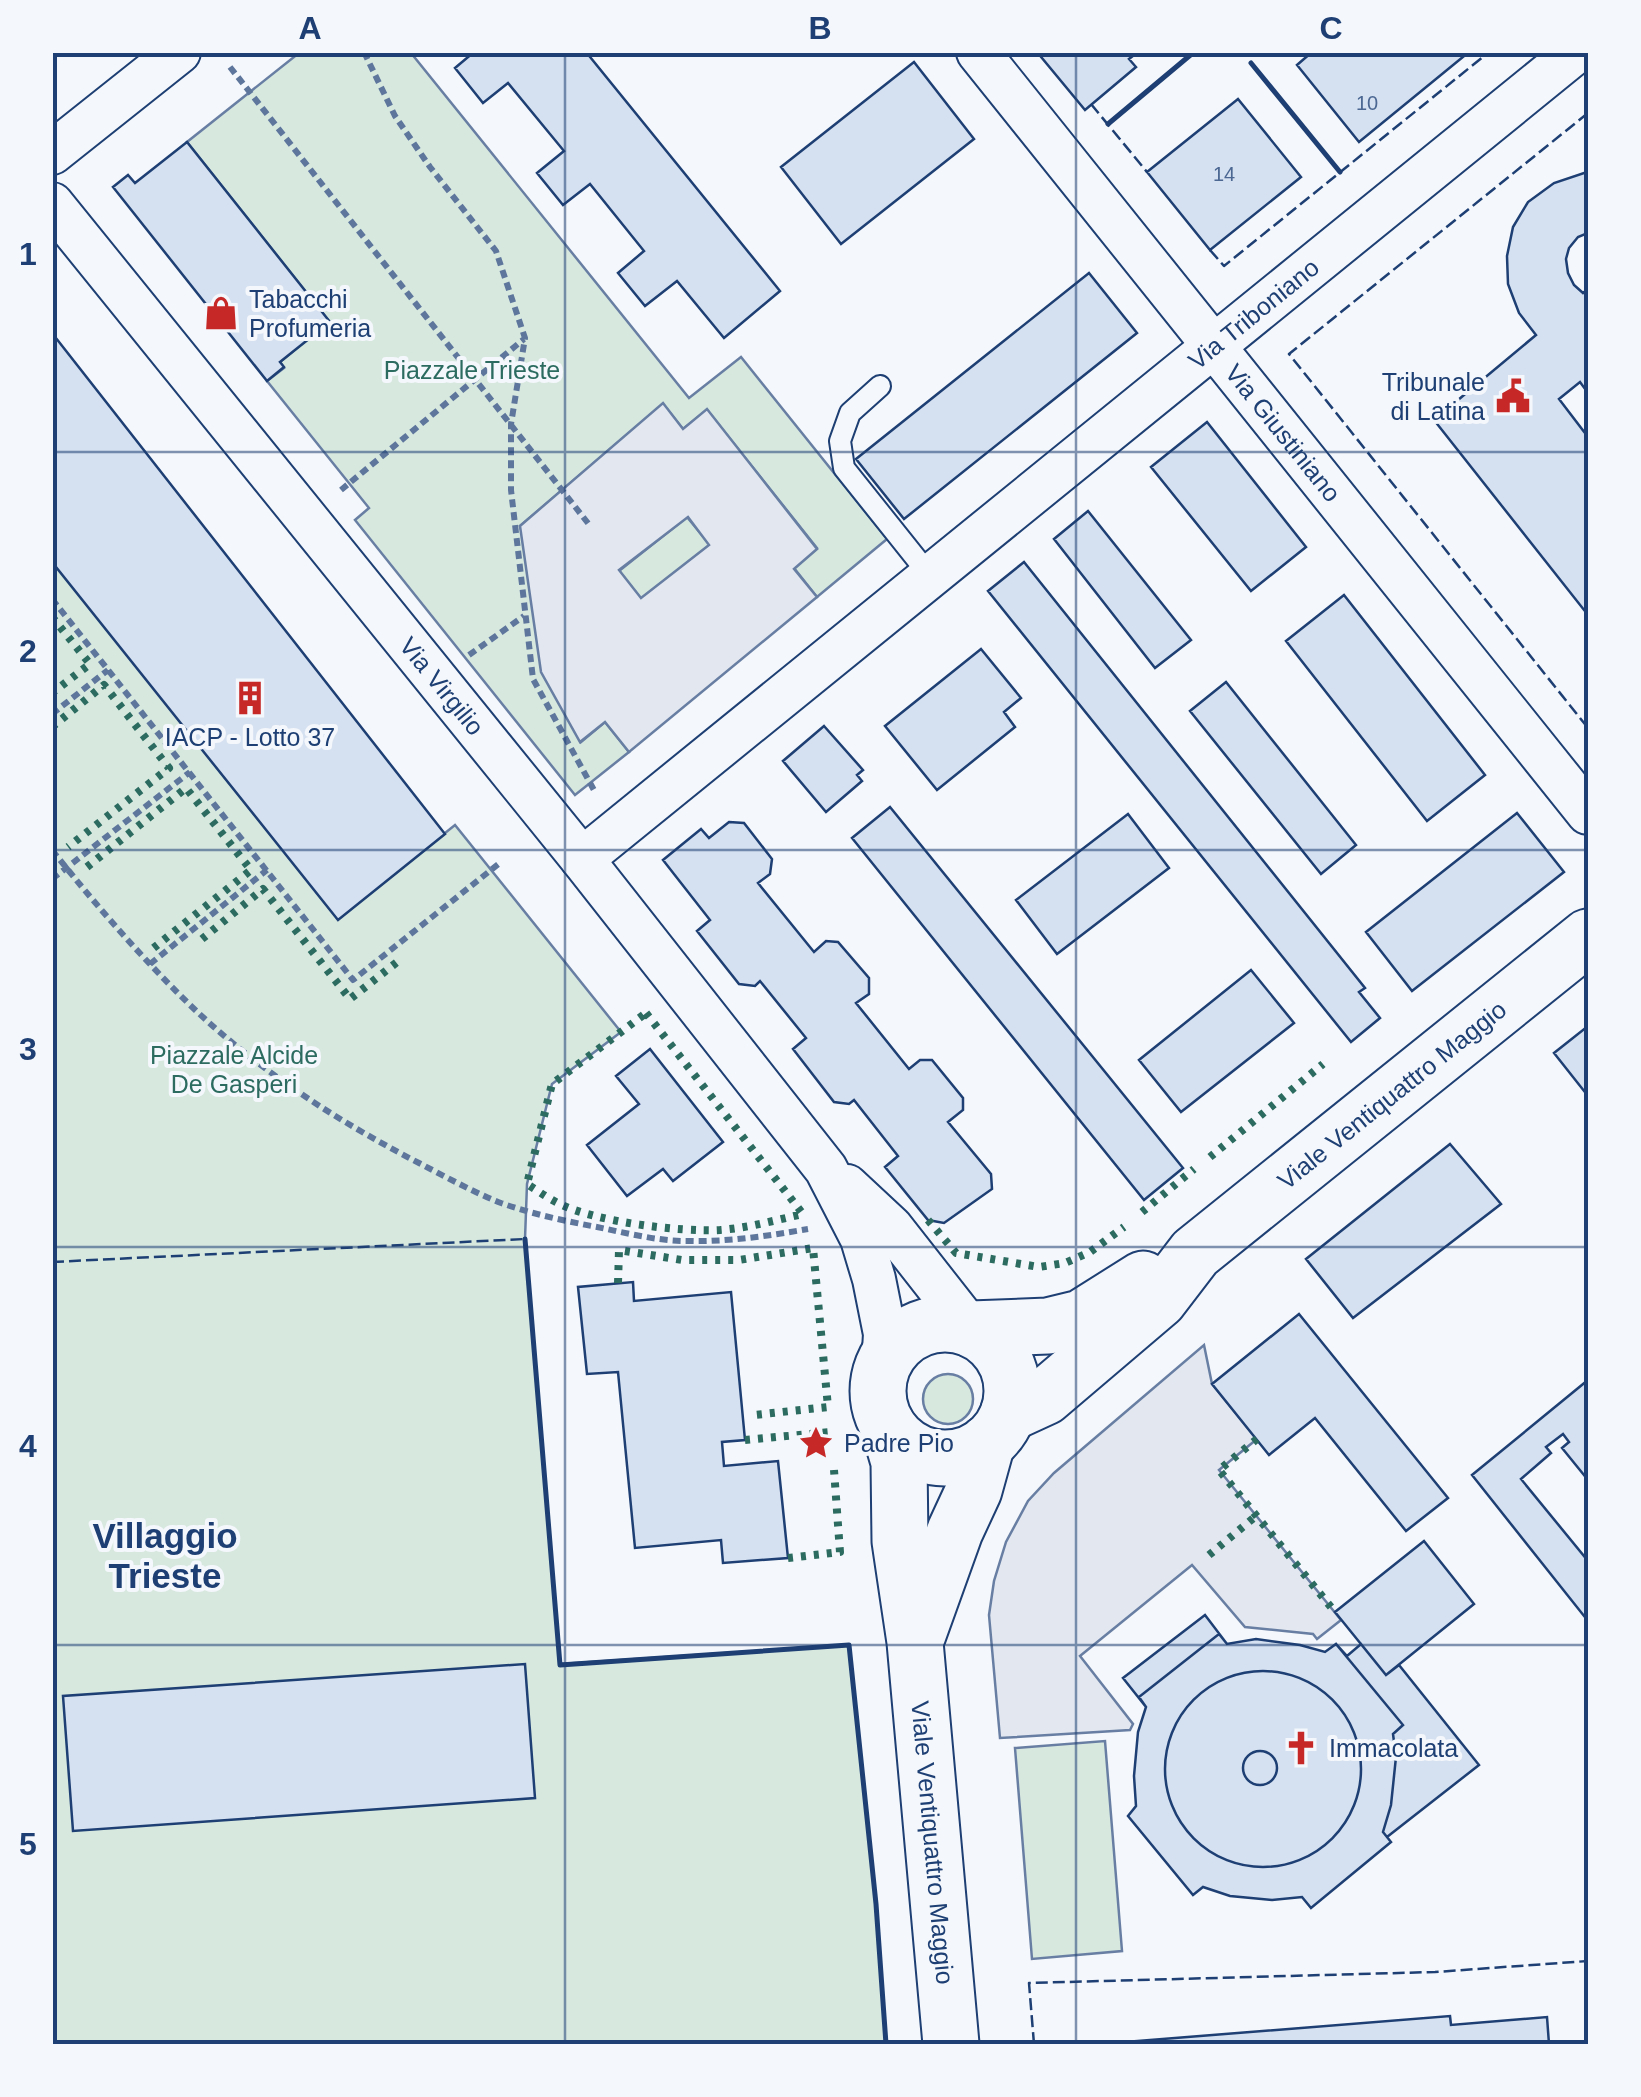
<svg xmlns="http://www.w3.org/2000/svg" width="1641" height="2097" font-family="Arial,sans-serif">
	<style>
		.green { fill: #d7e8df; stroke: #687fa3; stroke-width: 2.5 }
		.parking { fill: #e3e8f0; stroke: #687fa3; stroke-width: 2.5; fill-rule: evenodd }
		.building { fill: #d5e0f0; stroke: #1d3f73; stroke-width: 2.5 }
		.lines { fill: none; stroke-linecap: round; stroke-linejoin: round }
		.lane-casing { stroke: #1d3f73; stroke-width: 24 }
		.street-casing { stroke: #1d3f73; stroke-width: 46 }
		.secondary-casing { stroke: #1d3f73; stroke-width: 59 }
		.path { stroke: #5e769c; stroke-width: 6; stroke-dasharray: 8 5; stroke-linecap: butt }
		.lane { stroke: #f4f7fb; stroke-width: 20 }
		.street { stroke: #f4f7fb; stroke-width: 42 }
		.secondary { stroke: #f4f7fb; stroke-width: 55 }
		.hedge { stroke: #2c6c60; stroke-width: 8; stroke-dasharray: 5 8; stroke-linecap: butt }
		.fence { stroke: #1d3f73; stroke-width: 2.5; stroke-dasharray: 12 5; stroke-linecap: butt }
		.wall { stroke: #1d3f73; stroke-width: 5 }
		.grid { fill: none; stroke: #1d3f73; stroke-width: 2.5; stroke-opacity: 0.55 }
		.labels { text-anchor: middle; stroke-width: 8; stroke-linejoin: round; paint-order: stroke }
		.number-label { font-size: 20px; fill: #4b6792 }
		.poi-label { font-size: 25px; fill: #1d3f73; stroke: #f4f7fb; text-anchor: start }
		.street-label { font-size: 25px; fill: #1d3f73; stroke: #f4f7fb }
		.park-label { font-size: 25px; fill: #2c6c60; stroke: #f4f7fb }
		.district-label { font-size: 35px; font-weight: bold; fill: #1d3f73; stroke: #f4f7fb }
		.neatline { fill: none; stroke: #1d3f73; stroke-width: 4 }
		.grid-label { font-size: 32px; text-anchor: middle; font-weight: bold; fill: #1d3f73 }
	</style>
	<rect width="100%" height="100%" fill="#f4f7fb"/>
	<path class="green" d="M299 53H411L689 398 741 357 887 539 817 597 794 568 817 548 707 410 683 429 663 404 520 526 581 742 605 722 629 752 575 795 355 520 369 508 267 381 284 368 280 362 329 321 187 142Z
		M687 517 710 545 641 599 619 571Z
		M53 562 338 919 455 825 621 1032 552 1084 527 1184 525 1239 560 1664 849 1645 876 1904 886 2044H53Z
		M923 1399a25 25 0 1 1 50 0a25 25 0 1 1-50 0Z
		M1105 1741 1122 1951 1032 1959 1015 1748Z"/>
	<path class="parking" d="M663 403 683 429 707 409 817 549 794 569 817 597 629 752 605 722 580 742 541 672 520 526ZM688 517 709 545 641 598 619 570Z
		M1204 1345 1212 1384 1257 1439 1219 1470 1341 1620 1317 1639 1313 1634 1245 1627 1192 1565 1080 1656 1133 1724 1130 1730 1000 1738 989 1615 994 1581 1006 1542 1028 1501 1054 1473Z"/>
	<path class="building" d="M474 52H586L780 291 724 338 677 281 645 306 618 273 644 251 590 184 563 205 537 173 564 151 508 83 483 103 455 68Z
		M1037 52H1138L1129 59 1136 67 1085 110Z
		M1312 52H1469L1359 142 1297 65Z
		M914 62 974 139 841 244 781 167Z
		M1238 99 1301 177 1210 250 1147 172Z
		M187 142 330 322 280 362 284 367 267 381 113 187 128 175 135 183Z
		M1584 173H1588V233L1578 237 1569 248 1566 259 1568 273 1574 285 1583 293 1588 289V393L1580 382 1559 399 1588 437V615L1434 420 1536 335 1519 313 1508 284 1507 256 1513 227 1528 202 1554 183Z
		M1089 273 1137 333 904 519 856 459Z
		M52 333 445 834 338 920 52 562Z
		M1207 422 1306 547 1251 591 1151 467Z
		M1088 511 1191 640 1155 668 1054 539Z
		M1024 562 1365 988 1359 992 1380 1018 1351 1042 988 591Z
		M1344 595 1485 775 1427 821 1286 641Z
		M981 649 1021 698 1004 712 1015 727 937 790 885 726Z
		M1226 682 1356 845 1321 874 1190 711Z
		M824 726 863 770 857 775 862 781 826 812 783 761Z
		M890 807 1183 1168 1144 1200 852 838Z
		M1517 813 1564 872 1412 991 1366 932Z
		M1128 814 1169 868 1057 954 1016 900Z
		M729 822 744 823 772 859 770 874 758 883 814 952 826 941 838 942 869 978V994L856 1003 909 1069 920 1060H932L963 1098V1110L948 1122 991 1174 992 1189 944 1223 928 1220 885 1167 898 1156 854 1100 849 1104 834 1102 793 1049 806 1038 760 981 755 986 739 984 697 931 710 920 663 860 701 829 709 838Z
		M1251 970 1294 1023 1181 1112 1139 1060Z
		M1588 1026V1096L1554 1053Z
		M650 1049 723 1142 673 1181 663 1169 627 1196 587 1145 639 1104 616 1076Z
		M1450 1144 1501 1204 1353 1318 1306 1259Z
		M633 1282 634 1301 731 1292 745 1440 722 1442 724 1466 778 1461 788 1558 723 1563 721 1540 635 1548 618 1372 587 1374 578 1287Z
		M1299 1314 1448 1498 1406 1531 1315 1418 1269 1455 1212 1384Z
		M1588 1380V1480L1562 1448 1569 1442 1563 1434 1546 1447 1551 1453 1521 1479 1588 1561V1621L1472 1475Z
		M1424 1541 1474 1604 1386 1675 1335 1612Z
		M1205 1615 1227 1644 1256 1639 1300 1645 1325 1652 1336 1644 1347 1656 1361 1644 1386 1675 1399 1665 1479 1765 1387 1837 1391 1842 1311 1908 1302 1897 1272 1900 1230 1896 1203 1887 1193 1895 1128 1816 1136 1806 1134 1776 1138 1732 1146 1707 1123 1678Z
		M1219 1634 1227 1644 1256 1639 1300 1645 1325 1652 1336 1644 1403 1725 1393 1734 1396 1757 1391 1805 1383 1832 1391 1842 1311 1908 1302 1897 1272 1900 1230 1896 1203 1887 1193 1895 1128 1816 1136 1806 1134 1776 1138 1732 1146 1707 1139 1697Z
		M525 1664 535 1798 73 1831 63 1696Z
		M1165 1769a98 98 0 1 1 196 0a98 98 0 1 1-196 0Z
		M1243 1768a17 17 0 1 1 34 0a17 17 0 1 1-34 0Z
		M1450 2016 1451 2025 1547 2017 1549 2044H1100Z"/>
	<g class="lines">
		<g class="lane-casing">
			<path id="lane" d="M880 386 850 413 840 441 844 468 931 577"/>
		</g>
		<g class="street-casing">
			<g id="street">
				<path id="s1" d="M978 52 1588 813"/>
				<path d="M52 153 179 52"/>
				<path id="s2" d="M52 204 582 859 826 1169 862 1239 874 1279 885 1334 883 1366"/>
				<path id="s3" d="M582 859 1576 52"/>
				<path d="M847 1186 891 1227 971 1329"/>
			</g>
		</g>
		<g class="secondary-casing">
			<g id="secondary">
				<circle cx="945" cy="1391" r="67"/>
				<path d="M971 1329 1048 1326 1081 1318 1143 1279"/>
				<path id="s4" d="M1008 1414 1045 1397 1159 1300 1195 1253 1588 937"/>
				<path id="s5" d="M889 1428 899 1462 900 1541 915 1642 951 2044"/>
				<path d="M918 1634 955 1531 974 1490 987 1443"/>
			</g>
		</g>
		<path class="path" d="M364 52 395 116 430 167 496 251 525 338 511 424V490L533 679 595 792
			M230 67 591 527
			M341 490 524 339
			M52 599 353 980 501 862
			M469 655 524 616
			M52 714 108 670
			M52 850C95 904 140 956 189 1004 255 1068 337 1121 419 1163 446 1177 473 1192 501 1203 532 1214 565 1221 597 1227 626 1233 657 1241 687 1241 728 1242 767 1236 808 1229
			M52 879 190 772
			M150 964 267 870"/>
		<use href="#lane" class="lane"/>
		<use href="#street" class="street"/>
		<use href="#secondary" class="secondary"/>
		<path class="hedge" d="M52 617 90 664 52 693
			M52 727 104 685 169 768 68 847
			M87 867 186 788 251 870 151 950
			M202 939 263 889 350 999 401 959
			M646 1013 803 1214C776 1220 748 1228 720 1230 680 1232 596 1222 560 1204 549 1199 538 1191 527 1184L552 1084Z
			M1210 1157 1323 1064
			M1142 1212 1194 1169
			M928 1220 956 1253 1039 1267 1065 1263 1090 1252 1124 1227
			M618 1283 619 1250 682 1260H739L813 1248 828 1407 754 1415
			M1257 1439 1219 1470 1335 1612
			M745 1440 830 1432
			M1209 1555 1256 1516
			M788 1558 840 1552 834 1470"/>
		<path class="fence" d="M1091 104 1147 172
			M1588 113 1289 354 1588 728
			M1210 250 1224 266 1489 52
			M52 1262 525 1239
			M1034 2044 1029 1983 1435 1972 1588 1961"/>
		<path class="wall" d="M1251 63 1340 172
			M1108 124 1194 52
			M525 1239 560 1665 849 1645 876 1904 886 2044"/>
	</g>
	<path class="grid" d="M565 52V2044M1076 52V2044M52 452H1588M52 850H1588M52 1247H1588M52 1645H1588"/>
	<defs>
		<g id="shop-bare" transform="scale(2.7)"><path d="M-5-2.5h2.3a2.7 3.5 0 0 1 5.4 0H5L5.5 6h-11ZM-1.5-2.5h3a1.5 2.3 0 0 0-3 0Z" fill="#c62828" stroke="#f4f7fb" stroke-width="2.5" paint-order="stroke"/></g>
		<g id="civic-bare" transform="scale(2.7)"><path d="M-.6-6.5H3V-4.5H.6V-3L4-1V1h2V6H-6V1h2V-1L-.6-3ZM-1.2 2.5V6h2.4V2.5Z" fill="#c62828" stroke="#f4f7fb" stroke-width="2.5" paint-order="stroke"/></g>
		<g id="building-bare" transform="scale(2.7)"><path d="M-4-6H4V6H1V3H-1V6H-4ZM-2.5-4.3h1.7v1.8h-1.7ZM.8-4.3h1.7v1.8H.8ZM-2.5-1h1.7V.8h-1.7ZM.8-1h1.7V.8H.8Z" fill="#c62828" stroke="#f4f7fb" stroke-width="2.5" paint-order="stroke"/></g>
		<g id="sight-bare" transform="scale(2.7)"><path d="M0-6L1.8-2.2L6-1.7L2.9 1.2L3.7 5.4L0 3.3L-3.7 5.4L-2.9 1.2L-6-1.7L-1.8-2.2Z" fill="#c62828" stroke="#f4f7fb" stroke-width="2.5" paint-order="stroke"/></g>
		<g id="church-bare" transform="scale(2.7)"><path d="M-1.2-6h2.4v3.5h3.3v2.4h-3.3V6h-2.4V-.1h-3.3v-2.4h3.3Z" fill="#c62828" stroke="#f4f7fb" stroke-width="2.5" paint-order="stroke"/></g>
	</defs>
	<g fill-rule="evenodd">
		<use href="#shop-bare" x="221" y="313"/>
		<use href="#civic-bare" x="1513" y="396"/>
		<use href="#building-bare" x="250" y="698"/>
		<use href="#sight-bare" x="816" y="1443"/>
		<use href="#church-bare" x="1301" y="1748"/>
	</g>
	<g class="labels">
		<g class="number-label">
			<text x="1367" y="110">10</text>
			<text x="1224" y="181">14</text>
		</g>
		<g class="poi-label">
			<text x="249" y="308">Tabacchi<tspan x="249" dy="29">Profumeria</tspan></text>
			<text x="1485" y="391" text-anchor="end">Tribunale<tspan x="1485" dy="29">di Latina</tspan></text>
			<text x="250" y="746" text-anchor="middle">IACP - Lotto 37</text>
			<text x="844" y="1452">Padre Pio</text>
			<text x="1329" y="1757">Immacolata</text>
		</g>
		<g class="street-label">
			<text dy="9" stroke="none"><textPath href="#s3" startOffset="865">Via Triboniano</textPath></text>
			<text dy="9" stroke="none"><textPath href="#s1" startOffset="488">Via Giustiniano</textPath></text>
			<text dy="9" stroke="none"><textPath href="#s2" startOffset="620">Via Virgilio</textPath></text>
			<text dy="9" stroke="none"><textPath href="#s4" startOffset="502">Viale Ventiquattro Maggio</textPath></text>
			<text dy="9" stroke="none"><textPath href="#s5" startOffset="418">Viale Ventiquattro Maggio</textPath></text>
		</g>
		<g class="park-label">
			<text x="472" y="379">Piazzale Trieste</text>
			<text x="234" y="1064">Piazzale Alcide<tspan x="234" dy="29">De Gasperi</tspan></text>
		</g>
		<g class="district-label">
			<text x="165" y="1548">Villaggio<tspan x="165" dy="40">Trieste</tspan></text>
		</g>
	</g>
	<rect width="1641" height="2097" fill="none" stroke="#f4f7fb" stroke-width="110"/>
	<rect x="55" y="55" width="1531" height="1987" class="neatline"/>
	<g class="grid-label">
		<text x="310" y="39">A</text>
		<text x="820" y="39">B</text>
		<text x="1331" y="39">C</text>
		<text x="28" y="265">1</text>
		<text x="28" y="662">2</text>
		<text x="28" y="1060">3</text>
		<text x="28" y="1457">4</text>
		<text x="28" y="1855">5</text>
	</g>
</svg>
